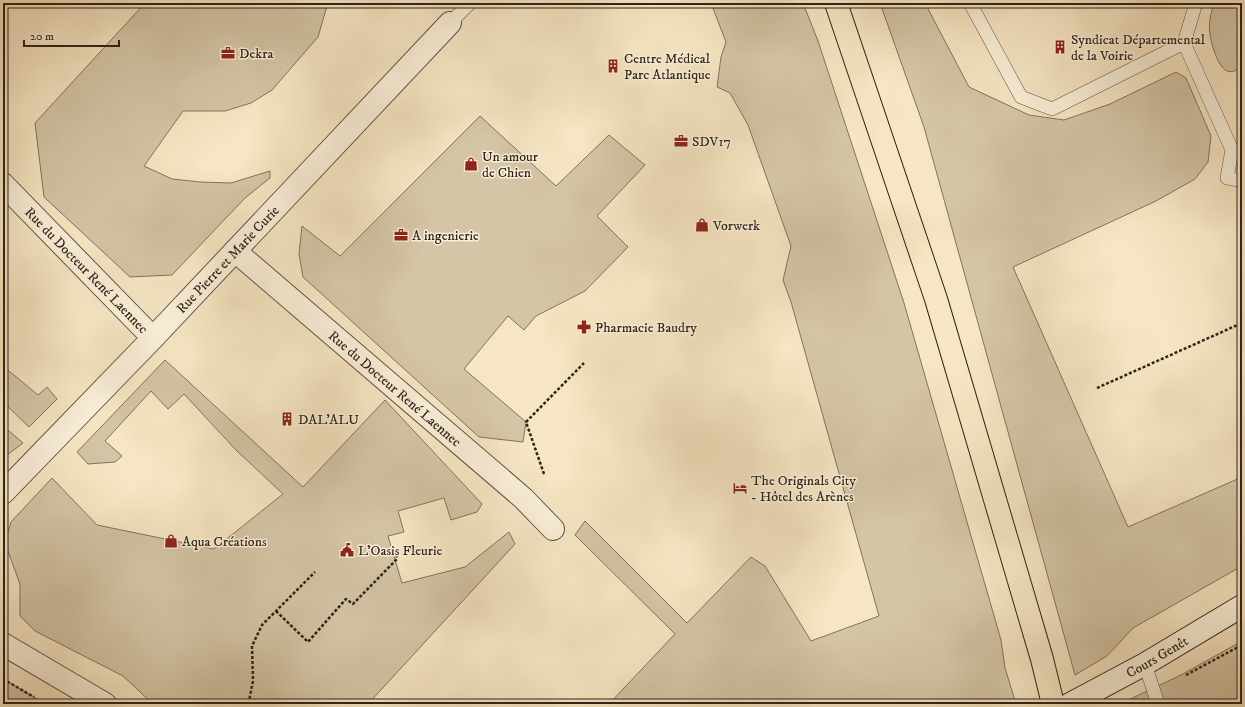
<svg xmlns="http://www.w3.org/2000/svg" width="1245" height="707" font-family="'IM FELL DW Pica',serif">
	<style>
		.green { fill: #d4c5a6; stroke: #807460 }
		.lines { fill: none; stroke-linecap: round; stroke-linejoin: round }
		.service-casing { stroke: #5f5344; stroke-width: 14 }
		.minor-casing { stroke: #5f5344; stroke-width: 24 }
		.tertiary-casing { stroke: #5f5344; stroke-width: 24 }
		.secondary-casing { stroke: #2d2219; stroke-width: 24 }
		.primary-casing { stroke: #2d2219; stroke-width: 24 }
		.path { stroke: #2d2219; stroke-width: 2.5; stroke-dasharray: 3 2; stroke-linecap: butt }
		.service { stroke: #f9efd8; stroke-width: 13 }
		.minor { stroke: #f9efd8; stroke-width: 22 }
		.tertiary { stroke: #f9efd8; stroke-width: 22 }
		.secondary { stroke: #f9efd8; stroke-width: 22 }
		.primary { stroke: #f6e6c3; stroke-width: 22 }
		.labels { text-anchor: middle; stroke-width: 3; stroke-linejoin: round; paint-order: stroke }
		.poi-label { font-size: 14px; fill: #2d2219; stroke: #f9efd8; text-anchor: start }
		.street-label { font-size: 14px; fill: #2d2219; stroke: #f9efd8 }
	</style>
	<rect width="100%" height="100%" fill="#f6e6c3"/>
	<filter id="stains"><feTurbulence type="fractalNoise" baseFrequency=".005" numOctaves="4"/><feColorMatrix values="0 0 0 0 .2 0 0 0 0 .09 0 0 0 0 .02 0 0 0 .5 -.17"/></filter>
	<radialGradient id="worn" r=".72"><stop offset=".6" stop-color="#630" stop-opacity="0"/><stop offset="1" stop-color="#630" stop-opacity=".3"/></radialGradient>
	<path class="green" d="M145 3H329L327 6 318 37 272 90 251 103 225 111H183L144 166 172 179 200 182 231 183 270 171V178L245 198 172 275 130 277 44 197 35 123Z
		M711 3H803L818 41 904 303 1001 640 1005 668 1016 704H609L675 634 575 535 585 521 687 623 751 557 765 566 811 641 879 616 791 302 783 280 791 246 748 125 730 93 717 87 721 57 726 42Z
		M880 3H925L969 87 1029 115 1064 120 1110 104 1176 72 1186 78 1211 136 1208 162 1195 179 1156 201 1013 267 1128 527 1242 477V566L1133 628 1107 656 1075 675 924 127Z
		M1214 3H1242V50L1239 51 1242 61V68C1238 70 1231 73 1227 71 1218 67 1211 44 1210 34 1208 24 1211 13 1214 3Z
		M480 116 556 186 609 135 645 165 597 216 628 247 585 291 536 316 524 330 508 316 464 369 526 422 523 442 479 437 303 277 299 254 302 226 340 256Z
		M165 360 303 487 385 400 482 504 477 512 451 520 444 498 398 511 404 532 388 536 402 583 465 567 509 532 515 544 368 704H153L123 676 35 631 20 616V584L5 543 11 522 52 478 97 525 214 549 283 494 236 450 184 394 168 409 151 391 105 441 122 456 115 462 88 464 77 452Z
		M3 366 38 395 47 387 57 399 29 427 3 402Z
		M3 426 23 443 3 458Z
		M1242 641V704H1120L1181 675Z
		M3 679 46 704H3Z"/>
	<g class="lines">
		<g class="service-casing">
			<path id="service" d="M970 3 1021 97 1052 109 1184 43
				M1196 3 1184 43 1232 150 1227 178 1242 181
				M450 23 470 3
				M1145 664 1158 704"/>
		</g>
		<g class="minor-casing">
			<g id="minor">
				<path id="s1" d="M3 184 153 338"/>
				<path id="s2" d="M235 251 523 498 553 529"/>
				<path id="s3" d="M3 493 153 338 450 23"/>
			</g>
		</g>
		<g class="tertiary-casing">
			<path id="tertiary" d="M3 644 105 704"/>
		</g>
		<g class="secondary-casing">
			<g id="secondary">
				<path id="s4" d="M1070 704 1145 664 1242 606"/>
			</g>
		</g>
		<g class="primary-casing">
			<path id="primary" d="M836 3 936 299 1042 659 1053 704"/>
		</g>
		<path class="path" d="M1097 388 1242 323
			M544 474 526 422 584 363
			M276 611 308 642 346 599 353 604 397 559 396 551
			M1186 675 1242 645
			M3 679 34 697
			M242 704 249 701 253 681 252 646 262 625 315 572"/>
		<use href="#service" class="service"/>
		<use href="#minor" class="minor"/>
		<use href="#tertiary" class="tertiary"/>
		<use href="#secondary" class="secondary"/>
		<use href="#primary" class="primary"/>
	</g>
	<defs>
		<g id="building-bare" transform="scale(1.08)"><path d="M-4-6H4V6H1V3H-1V6H-4ZM-2.5-4.3h1.7v1.8h-1.7ZM.8-4.3h1.7v1.8H.8ZM-2.5-1h1.7V.8h-1.7ZM.8-1h1.7V.8H.8Z" fill="#8f2418" stroke="#f9efd8" stroke-width="2.5" paint-order="stroke"/></g>
		<g id="office-bare" transform="scale(1.08)"><path d="M-6-3h4V-5.5h4V-3h4V5H-6ZM-1-4.5V-3h2v-1.5ZM-6 0V1H6V0Z" fill="#8f2418" stroke="#f9efd8" stroke-width="2.5" paint-order="stroke"/></g>
		<g id="shop-bare" transform="scale(1.08)"><path d="M-5-2.5h2.3a2.7 3.5 0 0 1 5.4 0H5L5.5 6h-11ZM-1.5-2.5h3a1.5 2.3 0 0 0-3 0Z" fill="#8f2418" stroke="#f9efd8" stroke-width="2.5" paint-order="stroke"/></g>
		<g id="pharmacy-bare" transform="scale(1.08)"><path d="M-2-6h4v4h4v4h-4v4h-4v-4h-4v-4h4Z" fill="#8f2418" stroke="#f9efd8" stroke-width="2.5" paint-order="stroke"/></g>
		<g id="hotel-bare" transform="scale(1.08)"><path d="M-6-4.5h1.5V1H6V5H4.5V3h-9V5H-6ZM-4 0a1.8 1.8 0 1 1 3.6 0ZM.5 0V-2.5h3Q6-2.5 6 0Z" fill="#8f2418" stroke="#f9efd8" stroke-width="2.5" paint-order="stroke"/></g>
		<g id="civic-bare" transform="scale(1.08)"><path d="M-.6-6.5H3V-4.5H.6V-3L4-1V1h2V6H-6V1h2V-1L-.6-3ZM-1.2 2.5V6h2.4V2.5Z" fill="#8f2418" stroke="#f9efd8" stroke-width="2.5" paint-order="stroke"/></g>
	</defs>
	<g fill-rule="evenodd">
		<use href="#building-bare" x="1060" y="47"/>
		<use href="#office-bare" x="228" y="53"/>
		<use href="#building-bare" x="613" y="66"/>
		<use href="#office-bare" x="681" y="141"/>
		<use href="#shop-bare" x="471" y="164"/>
		<use href="#shop-bare" x="702" y="225"/>
		<use href="#office-bare" x="401" y="235"/>
		<use href="#pharmacy-bare" x="584" y="327"/>
		<use href="#building-bare" x="287" y="419"/>
		<use href="#hotel-bare" x="740" y="488"/>
		<use href="#shop-bare" x="171" y="541"/>
		<use href="#civic-bare" x="347" y="550"/>
	</g>
	<g class="labels">
		<g class="poi-label">
			<text x="1071" y="44">Syndicat Départemental<tspan x="1071" dy="16">de la Voirie</tspan></text>
			<text x="239" y="58">Dekra</text>
			<text x="624" y="63">Centre Médical<tspan x="624" dy="16">Parc Atlantique</tspan></text>
			<text x="692" y="146">SDV17</text>
			<text x="482" y="161">Un amour<tspan x="482" dy="16">de Chien</tspan></text>
			<text x="713" y="230">Vorwerk</text>
			<text x="412" y="240">A ingenierie</text>
			<text x="595" y="332">Pharmacie Baudry</text>
			<text x="298" y="424">DAL'ALU</text>
			<text x="751" y="485">The Originals City<tspan x="751" dy="16">- Hôtel des Arènes</tspan></text>
			<text x="182" y="546">Aqua Créations</text>
			<text x="358" y="555">L'Oasis Fleurie</text>
		</g>
		<g class="street-label">
			<text dy="5" stroke="none"><textPath href="#s3" startOffset="324">Rue Pierre et Marie Curie</textPath></text>
			<text dy="5" stroke="none"><textPath href="#s1" startOffset="120">Rue du Docteur René Laennec</textPath></text>
			<text dy="5" stroke="none"><textPath href="#s2" startOffset="211">Rue du Docteur René Laennec</textPath></text>
			<text dy="5" stroke="none"><textPath href="#s4" startOffset="99">Cours Genêt</textPath></text>
		</g>
	</g>
	<rect width="1245" height="707" fill="none" stroke="#f6e6c3" stroke-width="16"/>
	<rect x="4" y="4" width="1237" height="699" fill="none" stroke="#2d2219" stroke-width="2"/>
	<rect x="8" y="8" width="1229" height="691" fill="none" stroke="#2d2219"/>
	<path d="M24 40v6h95v-6" fill="none" stroke="#2d2219" stroke-width="2"/>
	<text x="30" y="40" font-size="12" fill="#2d2219" stroke="#f9efd8" stroke-width="3" paint-order="stroke">20 m</text>
	<rect width="100%" height="100%" filter="url(#stains)"/>
	<rect width="100%" height="100%" fill="url(#worn)"/>
</svg>
